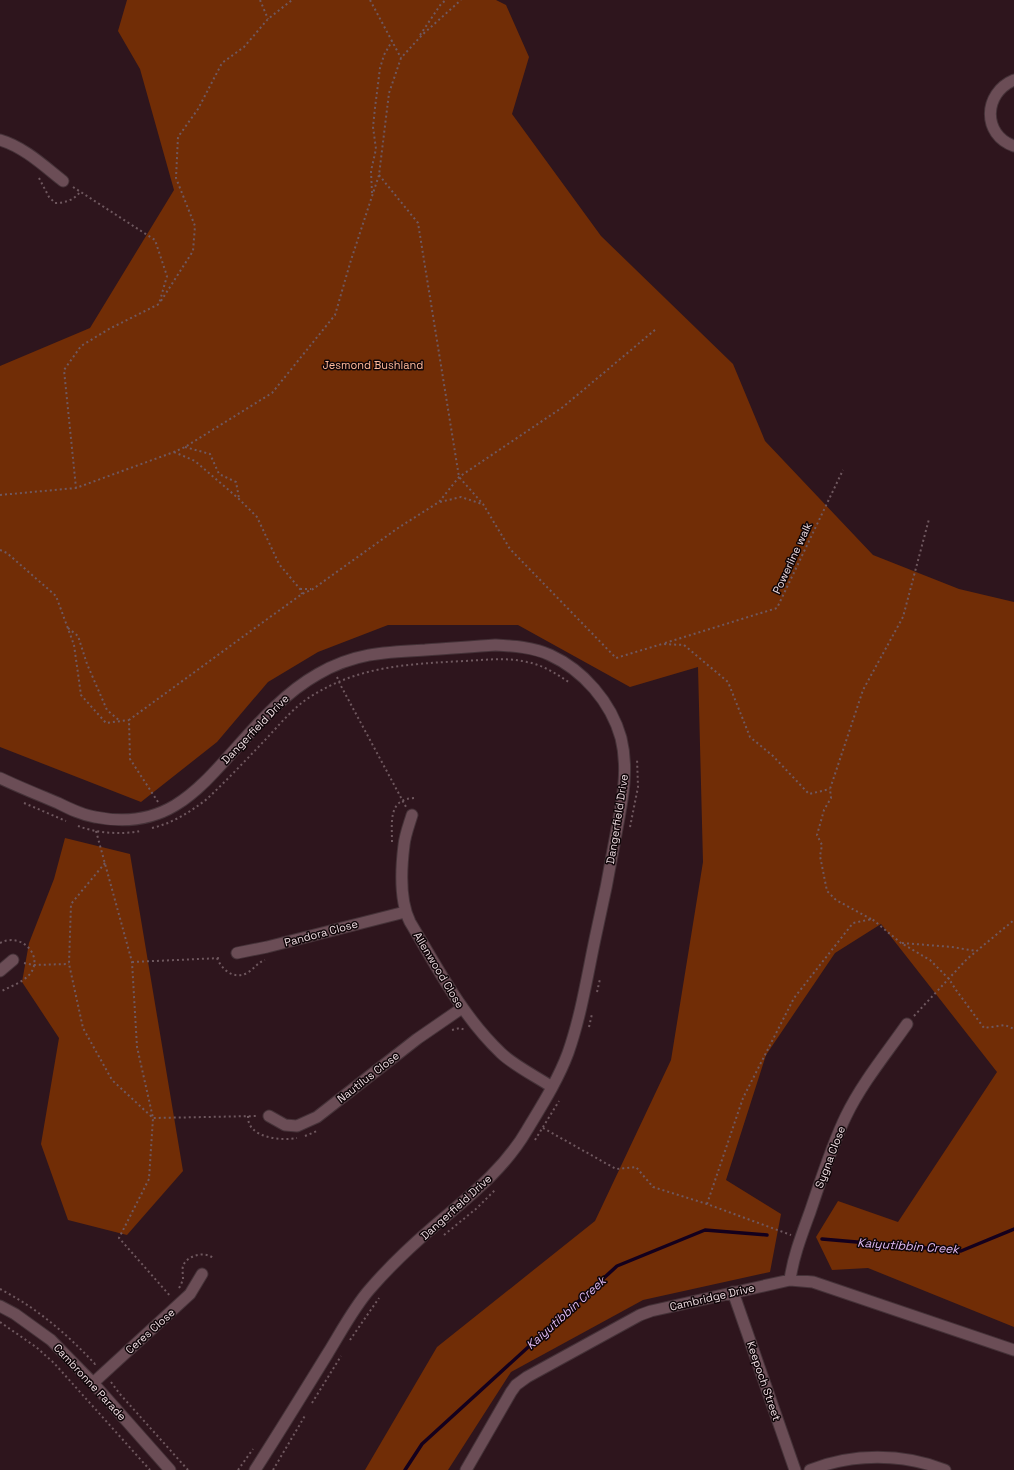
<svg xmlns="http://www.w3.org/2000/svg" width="1014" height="1470" font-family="'Space Grotesk',sans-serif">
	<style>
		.green { fill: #712d06 }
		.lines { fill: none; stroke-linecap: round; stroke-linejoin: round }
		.stream { stroke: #14001d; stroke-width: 3.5 }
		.minor-casing { stroke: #453238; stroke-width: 13 }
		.tertiary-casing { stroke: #453238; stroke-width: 13 }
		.path { stroke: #6f585f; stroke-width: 2; stroke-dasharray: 2 3; stroke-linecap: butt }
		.minor { stroke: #6b4d56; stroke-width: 11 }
		.tertiary { stroke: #6b4d56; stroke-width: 11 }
		.labels { text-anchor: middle; stroke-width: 3; stroke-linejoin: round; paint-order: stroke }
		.park-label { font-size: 11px; fill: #feb99b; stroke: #0f0508 }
		.street-label { font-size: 11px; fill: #efdde2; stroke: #0f0508 }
		.water-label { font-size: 12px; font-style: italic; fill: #dfb8f2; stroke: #0f0508 }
	</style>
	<rect width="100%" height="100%" fill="#2e151d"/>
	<path class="green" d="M127 0H496L506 5 529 57 512 114 601 236 733 364 765 441 873 555 959 589 1014 602V1327L868 1268 832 1270 816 1237 838 1201 898 1222 997 1072 881 924 835 953 766 1055 726 1180 781 1214 770 1272 643 1300 511 1372 448 1470H365L437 1347 595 1221 671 1060 703 862 698 667 630 687 518 625H388L318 652 268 682 217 742 141 802 0 747V366L90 328 174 190 140 69 118 31Z
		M65 838 130 854 183 1171 127 1235 68 1220 41 1144 59 1038 22 982 29 943 54 879Z"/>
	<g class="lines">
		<path class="stream" d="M822 1239 961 1251 1014 1229
			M405 1470 422 1444 617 1266 705 1230 767 1235"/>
		<g class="minor-casing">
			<path id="minor" d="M1014 80C983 93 982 135 1014 146
				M0 140C24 147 44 166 63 181
				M0 778C19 787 39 795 58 803 70 809 82 815 95 817 164 831 196 793 237 747 261 720 286 692 318 674 354 653 385 652 425 650 448 648 471 647 495 645 513 646 533 647 550 655 583 670 611 702 621 738 629 770 622 802 616 834 610 869 603 904 595 939 587 977 581 1016 568 1053 558 1080 542 1105 527 1130 504 1170 467 1198 432 1228 410 1247 389 1267 370 1289 354 1307 341 1332 328 1353 304 1392 280 1431 255 1470
				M412 815C409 825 405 835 404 845 401 869 399 900 410 922 437 967 462 1016 501 1053 513 1065 537 1077 552 1087
				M237 953 267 947 405 912
				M0 971 13 960
				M269 1116 285 1125 297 1126 317 1117 417 1039 462 1008
				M790 1280C793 1257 802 1234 810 1212 821 1180 831 1147 846 1116 862 1083 886 1054 907 1024
				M733 1292 795 1470
				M93 1383 190 1294 202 1274
				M466 1470 511 1392 516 1385 527 1377 640 1315 651 1311 790 1280 813 1282 1014 1350
				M810 1470C853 1453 902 1453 945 1470"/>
		</g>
		<g class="tertiary-casing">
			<path id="tertiary" d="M0 1306 15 1314 51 1340 93 1383 170 1470"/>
		</g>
		<path class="path" d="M260 0 268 19
			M370 0 401 58
			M420 35 441 4 446 0
			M379 175 418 223 459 477 483 504 510 549 616 658 662 644 684 645 728 682 750 737 773 756 809 794 830 789
			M39 178 49 197 55 203C65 203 74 200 80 192
			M73 187 155 240 167 276 159 304 109 329 81 346 64 370 76 488
			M372 193 371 171 376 149 373 127 375 108 380 68 384 55 392 41
			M161 301 193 251 195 226 176 178 178 137 198 109 222 63 244 47 268 19 292 0
			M185 447 210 454 219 474 236 482 239 498
			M174 452 195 461 239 499 257 517 279 564 300 589 302 594
			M0 495 76 488 174 452 185 447 272 393 335 315 351 260 379 175 389 93 401 58 422 35 461 0
			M440 502 461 497 482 504
			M0 550 7 553 56 596 74 645 81 695 106 723 129 720
			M300 589H311
			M68 628 78 636 87 664 107 710 120 721
			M665 643 777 608 843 470
			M337 677 341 686 406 807
			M158 802 130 759 129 720 248 633 302 594 313 589 398 528 439 502 459 477 563 407 656 329
			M24 803 66 821
			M78 826C96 833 121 835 140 831
			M630 827 638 787 637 758
			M152 828C173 823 190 812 207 799 227 780 247 759 266 739 280 724 293 708 310 697 358 666 408 664 464 661 485 660 506 657 527 662 543 665 557 674 570 683
			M96 831 132 962 137 1047 153 1118 149 1179 119 1238 171 1297
			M392 842C392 822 388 799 414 798
			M105 863 71 904 69 964 83 1028 112 1080 153 1118 258 1116
			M871 919 836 900 827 891 820 856 822 845 817 835 824 810 831 798 830 789 863 690 903 617 929 519
			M0 943C23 931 46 959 28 976 21 983 9 987 0 992
			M902 943 952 947 976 951
			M217 958C222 970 234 980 247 973 254 969 258 962 265 960
			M132 962 221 958
			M24 963 33 965 69 964
			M597 992 600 979
			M914 1016 967 959 1014 920
			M589 1027 592 1014
			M452 1030 460 1028 465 1030
			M248 1116C247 1138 281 1141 297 1138
			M543 1128 616 1169 636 1167 653 1187 707 1204 791 1235
			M305 1136 317 1131
			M535 1140 559 1101
			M707 1204 743 1098 794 998 853 923 872 919 901 943 930 960 949 979 956 990 984 1028 1005 1025 1014 1029
			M444 1235 477 1208 495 1190
			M179 1288C181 1285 182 1282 183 1279 183 1275 182 1269 183 1266 187 1255 205 1251 213 1258
			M0 1289C37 1308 67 1334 95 1364L96 1363
			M0 1322 36 1347 54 1363 150 1470
			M350 1340 379 1298
			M111 1382 119 1393 188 1470
			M312 1403 341 1356
			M238 1470 253 1449
			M273 1470 306 1414"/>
		<use href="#minor" class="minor"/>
		<use href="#tertiary" class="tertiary"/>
	</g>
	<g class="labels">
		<g class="park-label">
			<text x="373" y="369">Jesmond Bushland</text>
		</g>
		<g class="street-label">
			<text transform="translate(792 558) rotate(-65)" y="4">Powerline walk</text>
			<text transform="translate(255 729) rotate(-46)" y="4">Dangerfield Drive</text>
			<text transform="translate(617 819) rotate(-81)" y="4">Dangerfield Drive</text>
			<text transform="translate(321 933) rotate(-15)" y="4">Pandora Close</text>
			<text transform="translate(439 970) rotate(59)" y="4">Allenwood Close</text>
			<text transform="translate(368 1077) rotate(-38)" y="4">Nautilus Close</text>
			<text transform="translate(830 1157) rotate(-69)" y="4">Sygna Close</text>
			<text transform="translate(456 1207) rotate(-42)" y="4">Dangerfield Drive</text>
			<text transform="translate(712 1297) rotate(-13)" y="4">Cambridge Drive</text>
			<text transform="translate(150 1331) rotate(-42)" y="4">Ceres Close</text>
			<text transform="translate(764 1381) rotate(71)" y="4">Keepoch Street</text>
			<text transform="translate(90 1382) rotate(47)" y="4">Cambronne Parade</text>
		</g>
		<g class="water-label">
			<text transform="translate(908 1246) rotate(4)" y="4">Kaiyutibbin Creek</text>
			<text transform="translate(566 1313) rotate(-42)" y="4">Kaiyutibbin Creek</text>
		</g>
	</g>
</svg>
